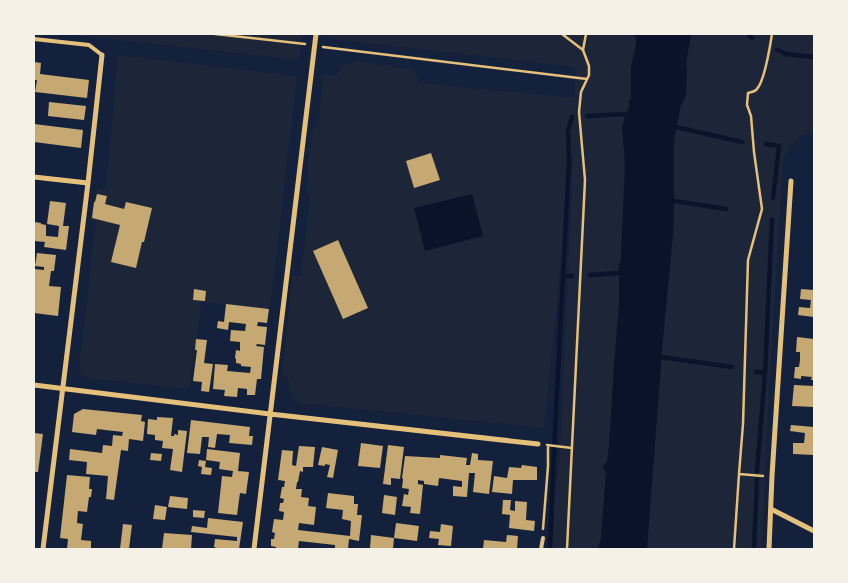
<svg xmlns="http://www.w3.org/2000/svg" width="848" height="583" font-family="'Space Grotesk',sans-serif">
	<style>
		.green { fill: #1d2539 }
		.water { fill: #0b132b }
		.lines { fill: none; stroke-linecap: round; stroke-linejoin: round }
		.stream { stroke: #0b132b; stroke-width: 4.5 }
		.building { fill: #c6a872 }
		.path { stroke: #e5c07b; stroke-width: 2.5 }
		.service { stroke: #e5c07b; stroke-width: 4 }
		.minor { stroke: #e5c07b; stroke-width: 5 }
	</style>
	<rect width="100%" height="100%" fill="#14213d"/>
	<path class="green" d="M64 34H302L299 60Z
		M324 34H634L633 35 636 37V44L631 68V99L629 101C631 109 626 112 624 119 624 122 623 124 622 127L625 163 621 259 619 266V305L614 365 609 447 607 461 603 467 606 472 601 539 598 549H548L560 455 574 139 544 428 298 403 289 388 290 380 282 376 292 277 301 275 310 196 307 192 308 160 314 126 318 127 323 74 337 76 343 65 358 61 414 70 418 77 419 83 575 98V67L323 38Z
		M691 34H814V134C796 132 790 147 783 160L767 426 762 549H647L662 350 674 222V141L681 105 686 95 687 69 686 64Z
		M118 55 297 76 270 309 202 302 189 389 86 378 79 370 96 221 90 220 98 188 106 189Z"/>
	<path class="water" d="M634 34H691L686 64 687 69 686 95 681 105 674 141V222L662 350 647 549H598L601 539 606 472 603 467 607 461 609 447 614 365 619 305V266L621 259 625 163 622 127C623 124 624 122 624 119 626 112 631 109 629 101L631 99V68L636 44V37L633 35Z
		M472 194 483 236 425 251 414 208Z"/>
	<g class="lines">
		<path class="stream" d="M748 34 752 38
			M777 50 786 54 814 57
			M587 116 627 114
			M676 127 742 142
			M766 144 779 146 773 198
			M674 201 726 209
			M590 275 619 273
			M563 276 569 162 568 131 572 117
			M661 357 732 367
			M756 372 765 373
			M757 471 765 373 772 220
			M550 549 555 431 563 276H572
			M754 549 757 480"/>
	</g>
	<path class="building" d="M34 62 41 63 40 74 89 80 87 98 35 92 37 80H34Z
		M49 102 86 106 84 120 48 116Z
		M34 124 83 130 81 148 34 142Z
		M431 153 440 180 414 188 406 161Z
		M97 194 107 196 105 204 124 209 126 202 152 208 144 242H142L136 268 111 262 120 225 92 218 94 202H95Z
		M50 201 66 203 63 226H69L66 250 44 247 45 242 34 241V222L41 223V224L46 225V236L58 237 59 226 47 224Z
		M338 240 368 308 343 319 313 251Z
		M37 253 56 255 54 271H51L49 286 61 287 58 316 34 313V269L44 270V267L35 266Z
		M194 289 206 291 205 301 193 300Z
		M801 289 814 290V317L798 315 799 307 810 308 811 300 800 299Z
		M226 304 269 309 267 323 258 322 257 326 267 327 265 345 257 344 256 346 264 347 261 379H257L255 395H247V389L238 388 237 397 224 396 225 390 213 389 215 364 228 365 227 371 250 373 251 367 241 366V364L236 363V359L235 358 236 350 240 351V342L230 341 231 330 245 331 246 324 229 322 228 330 217 328 218 321 224 322Z
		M797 337 814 339V380H811L812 377 801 376V379L794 378 795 367H799L800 360V352H796Z
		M196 339 207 340 204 363 213 364 209 392 201 391 202 382 193 381 197 350H195Z
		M794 385 814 386V407L792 406Z
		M83 409 142 415 141 421 145 422 143 441 129 439 128 451 121 450 114 500 106 499 108 476 86 474 87 462 69 460 70 449 102 453 103 445 112 446 113 435 122 436 123 432 97 429 96 435 72 432 74 414Z
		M157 417 173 418 171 436H174V434L178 435V430L187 431 182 472 170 470 173 449 162 448 163 441 155 440V435L147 434 148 419 157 420Z
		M191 420 250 427 249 436H253L252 445 229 443 230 435 217 434 215 448 208 447 209 437H202L200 454 187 453Z
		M791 425 814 427V455L793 454V443H804L805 433 790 431Z
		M34 433 43 434 38 472H34Z
		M361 443 383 446 380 468 358 466Z
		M388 445 404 447 400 479 391 478V485L383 484Z
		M299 446 315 447 313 467H303V472L300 471 298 482H297L296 489H302L301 497 309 498 308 506 316 507 314 525 299 523 298 530 350 536 351 521 342 519 343 510 326 508 328 493 354 496V504H358L357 515H362L359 541 349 539 348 549H335V545L299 541 298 549H276V547L271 546V539H274L275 533 272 532 274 519 283 520 284 512 279 511 280 503H283L284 499 280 498 282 487H284L285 481 278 480 282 450 293 451 292 465 296 466Z
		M322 447 338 450 333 478 327 477 330 465 325 464V466L318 465Z
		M207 449 240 453 238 471 249 472 246 494 240 493 237 515 218 513 222 476 232 477 233 471 219 469 220 462 206 460Z
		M151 453 162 454 161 461 150 460Z
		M472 453 478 454V460L493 461 489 494 473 492 475 473H469L467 497 453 496V486L462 487V481L439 478 438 486 424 484V481L418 480V484L423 485 420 514 410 513 411 507 402 506 404 494 408 495 409 489 402 488 403 479 402 478 405 456 440 458V455L467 458 466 465H470Z
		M199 460 206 461 205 467 212 468 211 475 201 474 202 467 198 466Z
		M522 465 537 467V480H513L512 494 492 492 494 476 507 478 509 467 521 468Z
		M67 475 90 477 89 489H92L91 497H89L87 512 78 511 77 523 83 524 81 540 91 541V549H67L68 539 60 538Z
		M384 495 397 497 395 515 382 513Z
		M170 496 188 498 187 509 168 507Z
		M503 500H511L510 510 515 511V501L527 502 526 520 535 521 534 531 509 528 510 515 502 514Z
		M155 505 167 507 165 520 153 519Z
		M193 510 205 511 204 518 193 517Z
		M208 518 243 522 239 549H217V548L214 547 215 539 237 541V537L191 532 192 526 207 528Z
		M396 523 419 526 417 541 394 538 393 549 370 548 371 535 394 538Z
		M123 524 132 525 129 549H120Z
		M441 524 453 526 451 546 438 545 439 539 429 538 430 531 440 532Z
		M164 533 192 535 191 549H162Z
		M507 535 518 536 517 549H483L484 540 506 542Z"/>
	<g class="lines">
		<path class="path" d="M215 34 305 44
			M562 34 583 50
			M323 47 587 79
			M547 445 572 448
			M739 474 763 476
			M543 529 548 466V447
			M567 549 585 180 579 112 581 92 589 75V66L583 50 586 34
			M734 549 739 474 743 424 748 260 762 209 754 152 751 116 747 105 748 93C751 92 754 92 756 90 765 82 770 46 772 34"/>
		<path class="service" d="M34 39 89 45 102 55
			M541 549 543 538"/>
		<path class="minor" d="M34 177 88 183
			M34 385 270 414 538 444
			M771 509 814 531
			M43 549 88 183 102 55
			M254 549 316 34
			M769 549 772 476 791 181"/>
	</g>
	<rect width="848" height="583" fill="none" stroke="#f6f1e7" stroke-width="70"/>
</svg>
